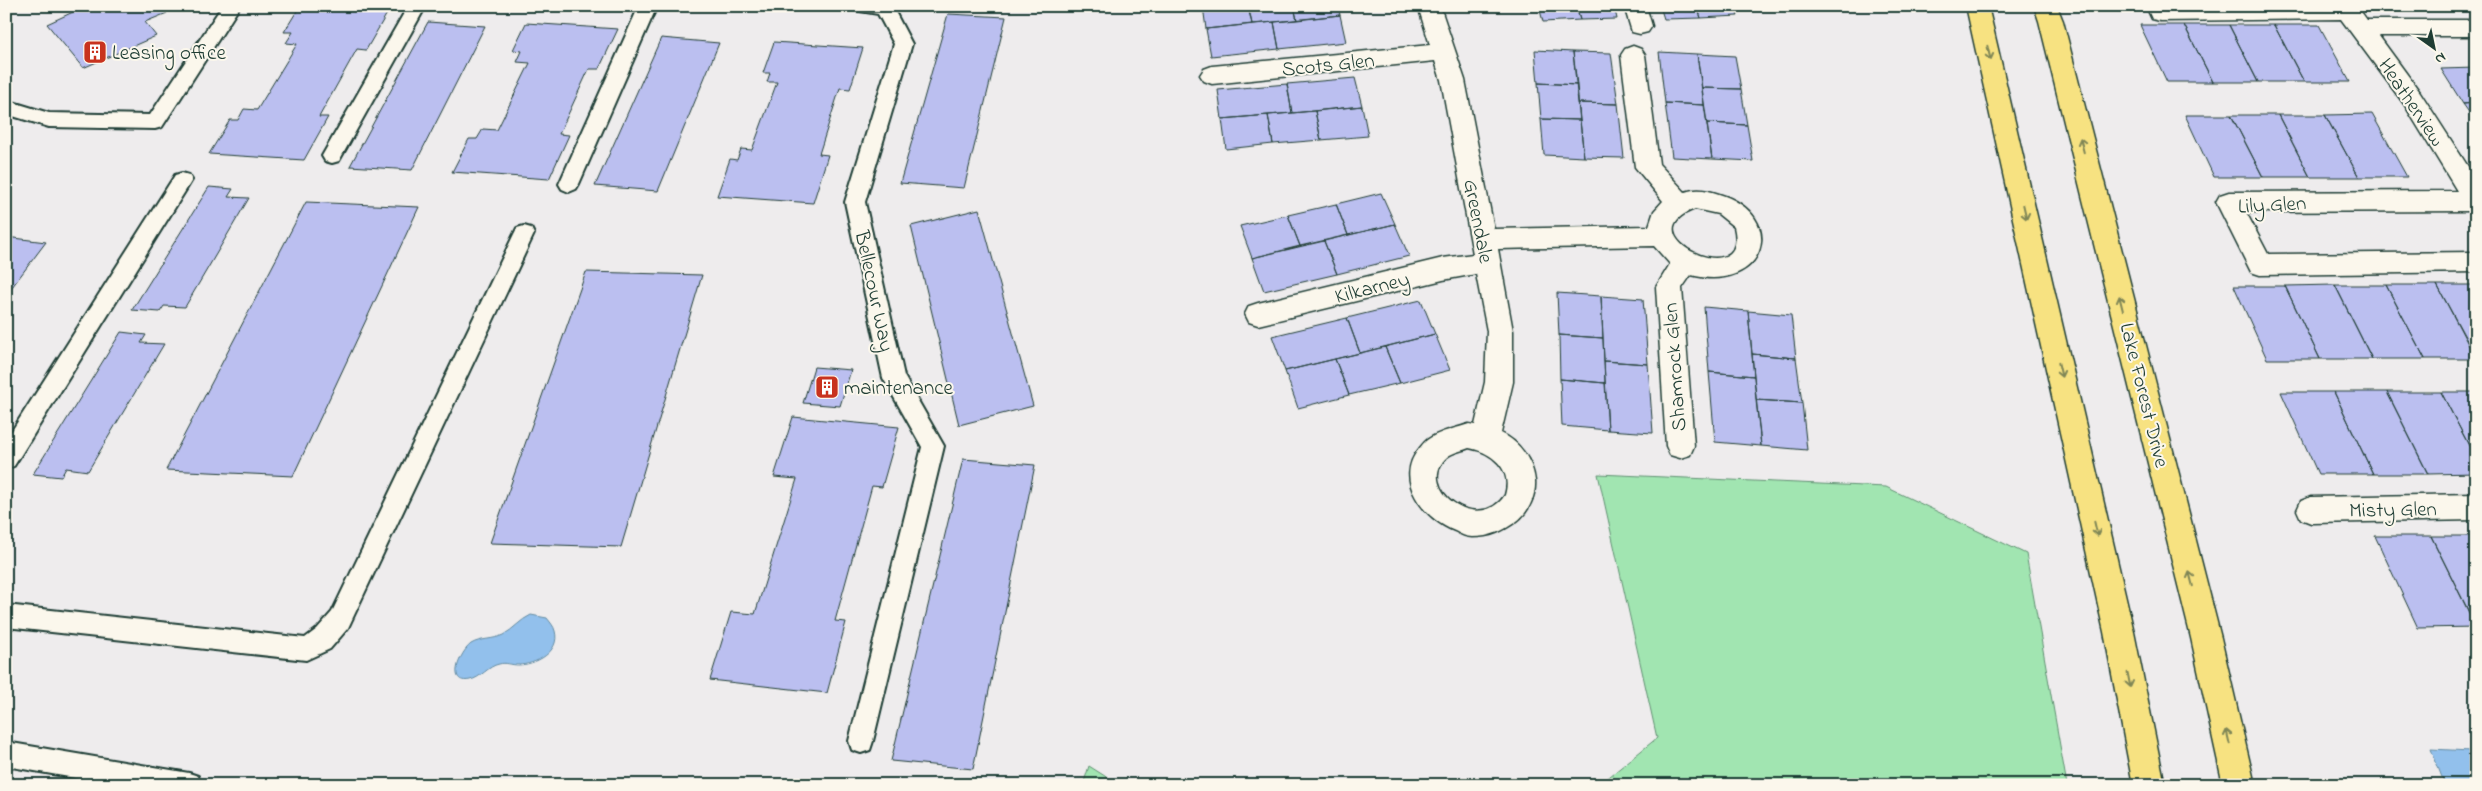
<svg xmlns="http://www.w3.org/2000/svg" width="2482" height="791" font-family="'Indie Flower',sans-serif">
	<style>
		.green { fill: #a1e5b1; stroke: #609172 }
		.water { fill: #92c0ec; stroke: #648ca2 }
		.building { fill: #bbbff0; stroke: #1f3d34 }
		.lines { fill: none; stroke-linecap: round; stroke-linejoin: round }
		.lane-casing { stroke: #1f3d34; stroke-width: 4 }
		.street-casing { stroke: #1f3d34; stroke-width: 3 }
		.primary-casing { stroke: #1f3d34; stroke-width: 3 }
		.lane { fill: #fbf7ec; fill-rule: evenodd }
		.street { fill: #fbf7ec; fill-rule: evenodd }
		.primary { fill: #f7e281; fill-rule: evenodd }
		.oneway { stroke: #808757 }
		.labels { text-anchor: middle; stroke-width: 4; stroke-linejoin: round; paint-order: stroke }
		.poi-label { font-size: 21px; fill: #1f3d34; stroke: #fbf7ec; text-anchor: start }
		.street-label { font-size: 21px; fill: #1f3d34; stroke: #fbf7ec }
	</style>
	<rect width="100%" height="100%" fill="#eeeced"/>
	<filter id="ink" filterUnits="userSpaceOnUse"><feTurbulence type="fractalNoise" baseFrequency=".02" numOctaves="2"/><feDisplacementMap in="SourceGraphic" scale="10" xChannelSelector="R" yChannelSelector="G"/><feConvolveMatrix kernelMatrix="1 2 1 2 8 2 1 2 1" color-interpolation-filters="sRGB"/></filter>
	<g filter="url(#ink)">
		<path class="green" d="M1598 474 1886 487 2026 554 2067 785H1599L1657 738Z
			M1089 766 1119 785H1083Z"/>
		<path class="water" d="M531 615 547 618C550 622 554 626 555 631 561 652 535 665 518 665 511 665 506 662 499 664 488 666 481 678 470 680 446 685 460 652 471 644 481 638 493 640 503 635 514 629 520 620 531 615Z
			M2470 724H2476V785H2445L2431 749 2471 751 2476 738Z"/>
		<path class="building" d="M86 6H161L167 13 145 22 156 36 83 68 47 24Z
			M300 6 389 10 366 50 357 49 319 117H328L304 160 209 154 230 120H238L244 109 257 110 297 44 286 43 293 32H284Z
			M1203 6H1248L1252 24 1206 29Z
			M1248 6H1294L1297 20 1252 24Z
			M1294 6H1338L1340 15 1297 20Z
			M1539 6H1576L1580 20 1543 22Z
			M1576 6H1614L1617 19 1580 20Z
			M1660 6H1697L1701 18 1664 19Z
			M1697 6H1734L1738 16 1701 18Z
			M948 14 1006 17 964 188 900 183Z
			M1340 15 1346 42 1279 49 1274 22Z
			M428 22 485 26 412 170 350 166Z
			M1274 22 1279 49 1211 56 1206 29Z
			M526 23 618 29 599 69H589L559 134 569 135 549 179 452 172 469 139H477L483 129 497 130 530 63 517 62 522 51 513 50Z
			M2140 25H2184L2213 82H2167Z
			M2184 25H2229L2258 82H2213Z
			M2229 25H2274L2304 82H2258Z
			M2274 25H2319L2350 82H2304Z
			M661 38 719 43 658 191 595 186Z
			M774 42 863 48 850 89 840 88 819 154 828 155 813 203 717 196 730 159 737 160 741 149 752 150 777 82H767L770 73H763Z
			M1535 50 1573 52 1577 85 1538 83Z
			M1573 52 1611 53 1618 104 1578 103Z
			M1659 52 1697 54 1704 105 1665 103Z
			M1697 54 1735 56 1741 89 1702 88Z
			M2476 68V103L2463 104 2441 69Z
			M1355 78 1362 106 1292 113 1287 84Z
			M1538 83 1577 85 1580 120 1541 119Z
			M1287 84 1292 113 1222 119 1218 90Z
			M1702 88 1741 89 1747 125 1707 123Z
			M1578 103 1618 104 1624 158 1584 157Z
			M1665 103 1704 105 1712 159 1672 157Z
			M2476 103V122L2463 104Z
			M1362 106 1368 136 1321 140 1315 111Z
			M1315 111 1321 140 1273 144 1268 115Z
			M2372 114 2407 177H2359L2325 115Z
			M1268 115 1273 144 1226 149 1222 119Z
			M2185 115H2231L2263 177H2214Z
			M2231 115H2278L2310 177H2263Z
			M2278 115H2325L2359 177H2310Z
			M1541 119 1580 120 1584 157 1544 155Z
			M1707 123 1747 125 1753 161 1712 159Z
			M209 187 233 189 228 197 249 198 185 307 164 306 160 312 132 310Z
			M1381 193 1395 224 1348 235 1336 204Z
			M306 202 419 207 293 476 166 470Z
			M1336 204 1348 235 1300 246 1288 215Z
			M979 209 1033 406 959 425 911 226Z
			M1288 215 1300 246 1252 258 1240 226Z
			M1395 224 1409 256 1337 274 1324 241Z
			M6 237 46 242 6 295Z
			M1324 241 1337 274 1264 291 1252 258Z
			M586 272 702 275 621 547 490 543Z
			M2335 285H2386L2425 359H2372Z
			M2335 285 2372 359H2320L2285 286Z
			M2386 285H2437L2476 359H2425Z
			M2437 285H2476V357Z
			M2234 286H2285L2320 359H2267Z
			M1557 293 1601 296 1603 338 1559 335Z
			M1601 296 1643 299 1648 364 1604 361Z
			M1421 300 1435 334 1360 353 1347 318Z
			M1704 307 1748 311 1754 376 1709 372Z
			M1748 311 1791 315 1796 358 1752 354Z
			M1347 318 1360 353 1285 371 1272 336Z
			M121 332 146 335 141 343 164 344 88 471 66 468 61 477 33 474Z
			M1435 334 1450 370 1400 383 1385 347Z
			M1559 335 1603 338 1605 383 1560 379Z
			M1385 347 1400 383 1349 395 1335 359Z
			M1752 354 1796 358 1802 403 1756 400Z
			M1335 359 1349 395 1298 408 1285 371Z
			M1604 361 1648 364 1653 433 1608 430Z
			M814 367 851 370 840 406 803 403Z
			M1709 372 1754 376 1761 446 1715 442Z
			M1560 379 1605 383 1608 430 1562 426Z
			M2281 392H2334L2373 474H2318Z
			M2334 392H2387L2428 474H2373Z
			M2387 392H2441L2476 459V473L2428 474Z
			M2441 392H2476V459Z
			M1756 400 1802 403 1807 450 1761 446Z
			M793 417 899 427 882 487 872 486 835 621 846 622 827 693 710 680 731 612 755 614 797 479 774 477Z
			M963 459 1035 465 973 769 891 761Z
			M2375 536H2431L2476 627 2418 628Z
			M2431 536H2476V626Z"/>
		<g class="lines">
			<g class="lane-casing">
				<path id="lane" d="M222 6H240L162 127 155 129 49 127 6 114V100L49 113 150 115Z
					M408 6H426L339 161 332 163 325 161 322 156Z
					M639 6H657L579 184 576 189 569 192 562 189 559 184Z
					M851 6H892L912 44 865 202 904 376 944 446 873 741 870 750 861 753 852 750 849 741 922 447 883 378 845 202 894 44 878 14 854 10Z
					M182 173 189 175 192 180 189 185 14 466 6 469V440L175 175Z
					M524 226 531 228 534 234 348 628 330 649 306 660 6 627V605L305 638 317 629 332 612 514 234 517 228Z
					M6 742 189 773 198 776 201 785H115L6 766Z"/>
			</g>
			<g class="street-casing">
				<path id="street" d="M1418 6H1440L1465 80 1494 229 1649 226 1654 211 1663 201 1635 167 1621 55 1625 49 1633 46 1641 49 1645 55 1659 164 1685 192C1697 188 1707 190 1719 194 1790 216 1765 294 1691 275L1682 288 1694 446 1690 455 1680 458 1670 455 1666 446 1656 287 1670 264 1654 246 1498 249 1513 331V382L1501 433C1519 441 1533 461 1535 481 1536 495 1529 512 1517 521 1503 531 1491 537 1472 537 1467 537 1460 534 1455 531 1424 519 1393 480 1419 449 1422 445 1426 440 1430 438 1441 431 1457 428 1469 424L1475 425 1485 382 1487 331 1476 274 1443 280 1258 325 1249 322 1245 314 1249 306 1258 303 1443 258 1473 254 1441 80 1435 61 1212 84 1204 81 1200 75 1204 69 1212 66 1430 45ZM1695 209 1718 214 1734 227C1751 294 1625 235 1695 209ZM1469 448C1492 452 1513 469 1505 495 1478 536 1414 487 1447 457 1453 452 1462 451 1469 448Z
					M1624 6H1646L1652 26 1648 32 1640 34 1632 32Z
					M2146 6H2357L2367 20H2476V36H2379L2420 92 2476 179V211L2246 212 2268 254 2476 252V272L2260 275 2251 272 2216 202 2220 195 2229 192 2457 191 2404 104 2341 19 2160 21 2152 19Z
					M2476 494V520L2311 523 2301 519 2297 510 2301 501 2311 497Z"/>
			</g>
			<g class="primary-casing">
				<path id="primary" d="M1966 6H1988L2134 632 2165 785H2133L2104 632Z
					M2034 6H2057L2063 21 2221 638 2255 785H2223L2191 638 2039 21Z"/>
			</g>
			<use href="#lane" class="lane"/>
			<use href="#street" class="street"/>
			<use href="#primary" class="primary"/>
		</g>
		<defs><path id="oneway-shaft" d="M-6 0H5M1.5-3L5.5 0L1.5 3" fill="none" stroke-width="1.6" stroke-linecap="round" stroke-linejoin="round" transform="scale(1.25)"/></defs>
		<g class="oneway">
			<use href="#oneway-shaft" transform="translate(1989 53) rotate(77)"/>
			<use href="#oneway-shaft" transform="translate(2082 145) rotate(-104)"/>
			<use href="#oneway-shaft" transform="translate(2025 212) rotate(77)"/>
			<use href="#oneway-shaft" transform="translate(2121 303) rotate(-104)"/>
			<use href="#oneway-shaft" transform="translate(2060 370) rotate(77)"/>
			<use href="#oneway-shaft" transform="translate(2096 529) rotate(77)"/>
			<use href="#oneway-shaft" transform="translate(2191 579) rotate(-104)"/>
			<use href="#oneway-shaft" transform="translate(2129 680) rotate(79)"/>
			<use href="#oneway-shaft" transform="translate(2228 737) rotate(-103)"/>
		</g>
	</g>
	<defs>
		<g id="building-square" transform="scale(1.25)"><rect x="-9" y="-9" width="18" height="18" rx="4" fill="#c8321e" stroke="#fbf7ec"/><path d="M-4-6H4V6H1V3H-1V6H-4ZM-2.5-4.3h1.7v1.8h-1.7ZM.8-4.3h1.7v1.8H.8ZM-2.5-1h1.7V.8h-1.7ZM.8-1h1.7V.8H.8Z" fill="#fff"/></g>
	</defs>
	<g fill-rule="evenodd">
		<use href="#building-square" x="95" y="52"/>
		<use href="#building-square" x="827" y="387"/>
	</g>
	<g class="labels">
		<g class="poi-label">
			<text x="112" y="59">Leasing office</text>
			<text x="844" y="394">maintenance</text>
		</g>
		<g class="street-label">
			<text transform="translate(1328 64) rotate(-6)" y="7">Scots Glen</text>
			<text transform="translate(2412 102) rotate(56)" y="7">Heatherview</text>
			<text transform="translate(2272 204) rotate(-3)" y="7">Lily Glen</text>
			<text transform="translate(1479 221) rotate(79)" y="7">Greendale</text>
			<text transform="translate(1372 287) rotate(-14)" y="7">Kilkarney</text>
			<text transform="translate(875 291) rotate(78)" y="7">Bellecour Way</text>
			<text transform="translate(1674 367) rotate(-94)" y="7">Shamrock Glen</text>
			<text transform="translate(2145 395) rotate(76)" y="7">Lake Forest Drive</text>
			<text transform="translate(2393 509) rotate(-1)" y="7">Misty Glen</text>
		</g>
	</g>
	<rect width="2482" height="791" fill="none" stroke="#fbf7ec" stroke-width="25"/>
	<rect x="12" y="12" width="2457" height="766" fill="none" stroke="#1f3d34" stroke-width="2" filter="url(#ink)"/>
	<g transform="translate(2434 48) rotate(147)" stroke="#fbf7ec" stroke-width="4" paint-order="stroke">
	<path d="M0-4L9 19L0 12L-9 19Z" fill="#1f3d34"/>
	<text y="-8" font-size="14" font-weight="bold" text-anchor="middle" fill="#1f3d34">N</text>
	</g>
</svg>
